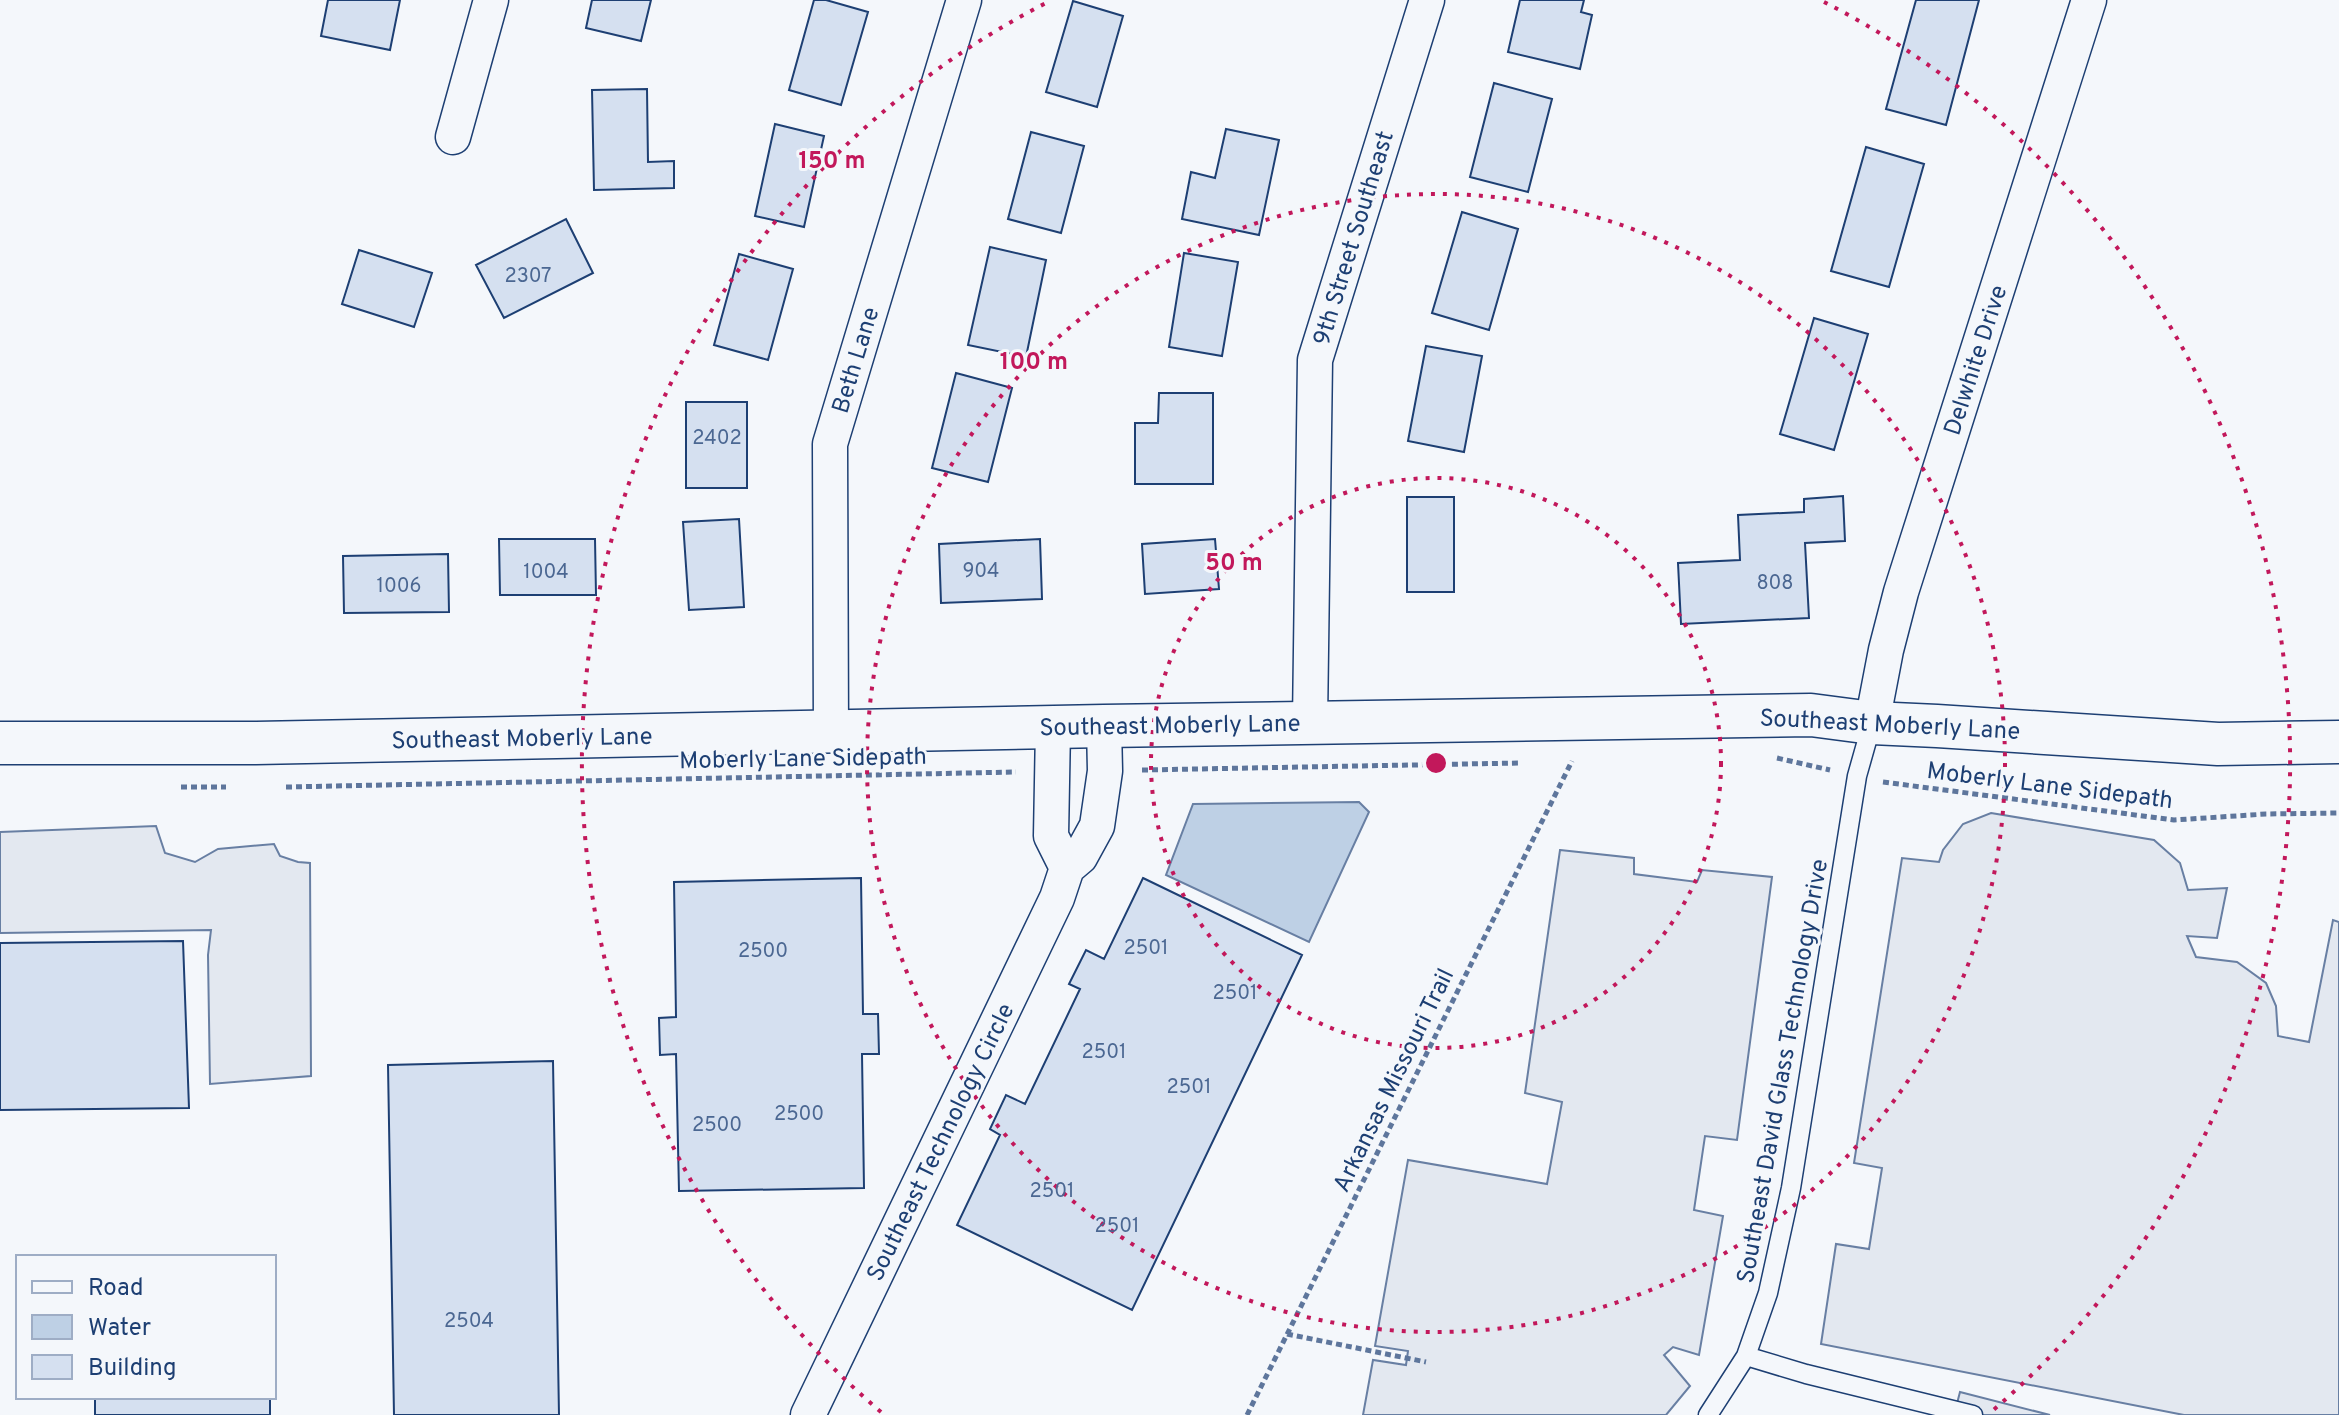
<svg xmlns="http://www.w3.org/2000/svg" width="2339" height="1415" font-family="Overpass,sans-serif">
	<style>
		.parking { fill: #e3e8f0; stroke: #687fa3; stroke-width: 2 }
		.water { fill: #bed0e5; stroke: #687fa3; stroke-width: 2 }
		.building { fill: #d5e0f0; stroke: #1d3f73; stroke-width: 2 }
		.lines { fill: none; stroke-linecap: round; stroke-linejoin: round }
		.service-casing { stroke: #1d3f73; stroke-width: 21 }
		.minor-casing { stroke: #1d3f73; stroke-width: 37 }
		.tertiary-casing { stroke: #1d3f73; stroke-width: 45 }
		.path { stroke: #5e769c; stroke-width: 5; stroke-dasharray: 6 4; stroke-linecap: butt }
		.service { stroke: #f4f7fb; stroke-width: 18 }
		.minor { stroke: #f4f7fb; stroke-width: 34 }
		.tertiary { stroke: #f4f7fb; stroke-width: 42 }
		.ring { fill: none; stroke: #c2185b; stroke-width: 4; stroke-dasharray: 4 8 }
		.labels { text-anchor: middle; stroke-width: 6; stroke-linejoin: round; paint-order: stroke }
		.number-label { font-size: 20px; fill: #4b6792 }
		.street-label { font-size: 24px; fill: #1d3f73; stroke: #f4f7fb }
		.centre { fill: #c2185b; stroke: #f4f7fb; stroke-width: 4 }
		.ring-label { font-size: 24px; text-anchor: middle; font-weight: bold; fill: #c2185b; stroke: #f4f7fb; stroke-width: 6; stroke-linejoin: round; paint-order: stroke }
	</style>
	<rect width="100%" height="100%" fill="#f4f7fb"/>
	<path class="parking" d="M1991 813 2154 840 2180 863 2188 890 2227 888 2217 938 2187 936 2196 957 2237 962 2266 983 2276 1006 2278 1036 2309 1042 2333 920 2339 922V1415H2184L1821 1344 1836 1244 1869 1249 1882 1168 1854 1163 1902 858 1939 862 1943 850 1963 824Z
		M156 826 165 853 195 862 218 849 274 844 280 856 298 862 310 863 311 1076 210 1084 208 955 211 930 0 933V832Z
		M1560 850 1634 858V874L1697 882 1702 870 1772 877 1737 1140 1705 1136 1694 1210 1723 1216 1699 1355 1673 1347 1664 1355 1690 1386 1666 1415H1363L1373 1360 1406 1365 1408 1351 1375 1346 1408 1160 1547 1184 1562 1102 1525 1093Z
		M1960 1392 2050 1415H1954Z"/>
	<path class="water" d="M1359 802 1369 812 1309 942 1166 875 1193 804Z"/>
	<path class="building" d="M328 0H400L390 50 321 36Z
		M592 0H651L641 41 586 28Z
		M814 0H826L868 12 841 105 789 90Z
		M1520 0H1584L1581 12 1592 15 1580 69 1508 52Z
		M1916 0H1979L1946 125 1886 109Z
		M1073 1 1123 16 1097 107 1046 92Z
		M1494 83 1552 99 1528 192 1470 177Z
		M647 89 648 162 674 161V188L594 190 592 90Z
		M775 124 824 136 804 227 755 216Z
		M1226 129 1279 140 1259 235 1182 219 1191 172 1215 178Z
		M1031 132 1084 146 1061 233 1008 219Z
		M1866 147 1924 164 1889 287 1831 271Z
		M1462 212 1518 229 1489 330 1432 313Z
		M566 219 593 273 504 318 476 265Z
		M990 247 1046 260 1026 357 968 345Z
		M359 250 432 273 414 327 342 304Z
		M1184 253 1238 262 1222 356 1169 347Z
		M739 254 793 269 768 360 714 345Z
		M1814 318 1868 334 1834 450 1780 434Z
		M1426 346 1482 356 1464 452 1408 441Z
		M956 373 1012 388 988 482 932 468Z
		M1159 393H1213V484H1135V423H1158Z
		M686 402H747V488H686Z
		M1843 496 1845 541 1805 543 1809 618 1681 624 1678 563 1740 560 1738 515 1804 512V499Z
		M1407 497H1454V592H1407Z
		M739 519 744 607 689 610 683 522Z
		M499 539H595L596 595H500Z
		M1040 539 1042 599 941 603 939 544Z
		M1215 539 1219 589 1145 594 1142 544Z
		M448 554 449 612 344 613 343 556Z
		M861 878 863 1014H878L879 1054H862L864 1188 679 1191 676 1054 660 1055 659 1018 676 1017 674 882Z
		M1143 878 1302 955 1132 1310 957 1225 1000 1135 990 1129 1006 1095 1025 1104 1080 989 1069 984 1086 950 1104 959Z
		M183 941 189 1108 0 1110V943Z
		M553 1061 559 1415H394L388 1065Z
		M95 1397H270V1415H95Z"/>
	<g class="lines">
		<g class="service-casing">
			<path id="service" d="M1746 1356 1806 1374 1973 1415
				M1708 1415 1746 1356 1768 1293 1791 1188 1857 776 1872 723"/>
		</g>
		<g class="minor-casing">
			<path id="minor" d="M453 137 491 0
				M1310 722 1315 360 1427 0
				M1872 723 1886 650 1901 592 2089 0
				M1053 728 1051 836 1067 868
				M831 733 830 444 964 0
				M808 1415 1057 898 1067 868 1080 857 1097 826 1105 771 1104 726"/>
		</g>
		<g class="tertiary-casing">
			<path id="tertiary" d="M0 743H256L1104 726 1811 715 1872 723 1937 726 2218 744 2339 742"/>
		</g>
		<path class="path" d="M1777 758 1830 770
			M1142 770 1519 763
			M1883 782 2174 820 2266 814 2339 813
			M181 787H226
			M286 787 1016 772
			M1287 1334 1426 1362
			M1247 1415 1572 761"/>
		<use href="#service" class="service"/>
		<use href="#minor" class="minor"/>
		<use href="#tertiary" class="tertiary"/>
	</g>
	<g class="ring">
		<circle cx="1436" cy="763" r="285"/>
		<circle cx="1436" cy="763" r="569"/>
		<path d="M881 1412A854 854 0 0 1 1048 2M1824 2A854 854 0 0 1 1991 1412"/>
	</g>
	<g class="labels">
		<g class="number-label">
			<text x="528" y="282">2307</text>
			<text x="717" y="444">2402</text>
			<text x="981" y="577">904</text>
			<text x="546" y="578">1004</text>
			<text x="1775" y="589">808</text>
			<text x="399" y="592">1006</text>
			<text x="1146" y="954">2501</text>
			<text x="763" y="957">2500</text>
			<text x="1235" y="999">2501</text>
			<text x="1104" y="1058">2501</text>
			<text x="1189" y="1093">2501</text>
			<text x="799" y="1120">2500</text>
			<text x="717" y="1131">2500</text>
			<text x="1052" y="1197">2501</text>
			<text x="1117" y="1232">2501</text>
			<text x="469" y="1327">2504</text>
		</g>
		<g class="street-label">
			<text transform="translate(1353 238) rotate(-73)" y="8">9th Street Southeast</text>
			<text transform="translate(855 360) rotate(-73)" y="8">Beth Lane</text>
			<text transform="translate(1975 360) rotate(-72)" y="8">Delwhite Drive</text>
			<text transform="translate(1890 724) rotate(3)" y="8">Southeast Moberly Lane</text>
			<text transform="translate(1170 725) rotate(-1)" y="8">Southeast Moberly Lane</text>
			<text transform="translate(522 738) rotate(-1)" y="8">Southeast Moberly Lane</text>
			<text transform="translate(803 758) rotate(-1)" y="8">Moberly Lane Sidepath</text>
			<text transform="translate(2050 785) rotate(7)" y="8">Moberly Lane Sidepath</text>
			<text transform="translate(1782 1071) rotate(-80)" y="8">Southeast David Glass Technology Drive</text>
			<text transform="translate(1393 1080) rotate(-64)" y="8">Arkansas Missouri Trail</text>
			<text transform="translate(940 1142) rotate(-64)" y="8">Southeast Technology Circle</text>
		</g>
	</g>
	<circle cx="1436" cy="763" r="12" class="centre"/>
	<g class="ring-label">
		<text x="832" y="168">150 m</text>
		<text x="1034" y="369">100 m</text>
		<text x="1234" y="570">50 m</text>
	</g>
	<rect x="16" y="1255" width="260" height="144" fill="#f4f7fb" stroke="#9eadc5" stroke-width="2"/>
	<rect x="32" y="1281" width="40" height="12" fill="#f4f7fb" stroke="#9eadc5" stroke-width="2"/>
	<text x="88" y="1295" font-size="24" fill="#1d3f73">Road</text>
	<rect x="32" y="1315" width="40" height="24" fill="#bed0e5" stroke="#9eadc5" stroke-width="2"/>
	<text x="88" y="1335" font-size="24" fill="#1d3f73">Water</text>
	<rect x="32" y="1355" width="40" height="24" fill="#d5e0f0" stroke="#9eadc5" stroke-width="2"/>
	<text x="88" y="1375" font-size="24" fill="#1d3f73">Building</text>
</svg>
